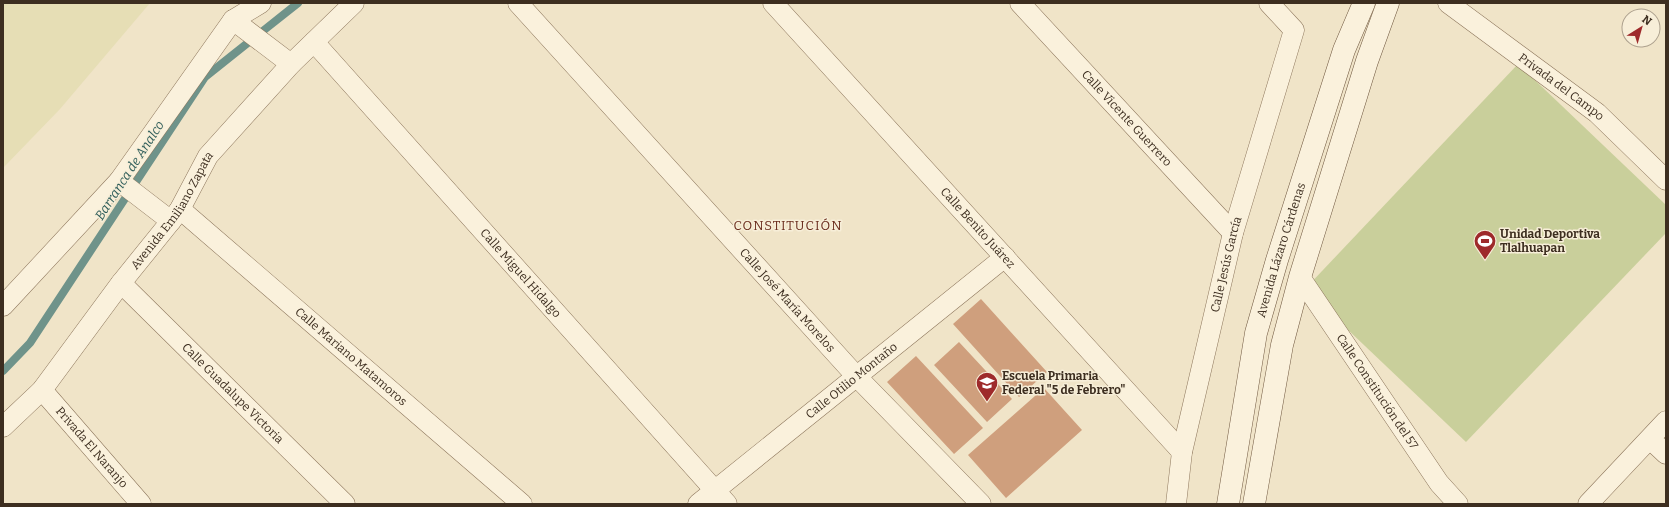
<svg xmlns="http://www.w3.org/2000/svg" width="1669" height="507" font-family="Bitter,serif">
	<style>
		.farmland { fill: #e6deb5 }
		.green { fill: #c9cf9b }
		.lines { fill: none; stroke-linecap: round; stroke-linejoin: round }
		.stream { stroke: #6f938a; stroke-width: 8 }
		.building { fill: #cf9f7d }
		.minor-casing { stroke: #8d765c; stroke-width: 21 }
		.secondary-casing { stroke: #6f573f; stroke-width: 23 }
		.minor { stroke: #faf1dc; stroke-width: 20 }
		.secondary { stroke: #faf1dc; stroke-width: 22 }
		.labels { text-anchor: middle; stroke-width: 3; stroke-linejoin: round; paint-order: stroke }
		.street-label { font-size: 12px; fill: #3d2e20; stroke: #f7eed8 }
		.poi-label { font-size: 12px; font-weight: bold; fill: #3d2e20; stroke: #f7eed8; text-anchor: start }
		.water-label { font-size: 13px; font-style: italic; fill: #2f5d5a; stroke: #f7eed8 }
		.neighbourhood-label { font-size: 13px; letter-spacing: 1px; fill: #6b2e1e; stroke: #f7eed8 }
	</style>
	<rect width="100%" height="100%" fill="#f0e4c8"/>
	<path class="farmland" d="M3 3H150L60 109 3 168Z"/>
	<path class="green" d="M1518 64 1666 205V233L1466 442 1305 289Z"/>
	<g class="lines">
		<path class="stream" d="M3 371 30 343 205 77 298 3"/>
	</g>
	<path class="building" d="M981 299 1047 372 1019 397 953 324Z
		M959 342 1012 399 987 422 934 365Z
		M916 356 983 428 954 454 887 382Z
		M1044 388 1082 430 1006 498 968 455Z"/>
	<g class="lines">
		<g class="minor-casing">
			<g id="minor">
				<path id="s1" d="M518 3 857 377 981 504"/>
				<path id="s2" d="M773 3 1182 452"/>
				<path id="s3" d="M1020 3 1233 233"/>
				<path id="s4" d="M1448 3 1597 113 1666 180"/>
				<path d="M233 20 291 64"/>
				<path id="s5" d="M314 42 727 504"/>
				<path d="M119 181 171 221"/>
				<path id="s6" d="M180 209 522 504"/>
				<path id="s7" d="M1300 277 1439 483 1458 504"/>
				<path id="s8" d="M121 283 345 504"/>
				<path d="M3 306 119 181 233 20 261 3"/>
				<path id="s9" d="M42 390 141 504"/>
				<path id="s10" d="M3 427 42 390 121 283 171 221 180 209 208 156 291 64 354 3"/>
				<path d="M1650 439 1666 454"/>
				<path id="s11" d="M698 504 1005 257"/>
				<path id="s12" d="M1176 504 1182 452 1233 233 1294 30 1269 3"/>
				<path d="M1588 504 1666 421"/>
			</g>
		</g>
		<g class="secondary-casing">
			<g id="secondary">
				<path id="s13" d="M1228 504 1256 333 1277 260 1344 50 1364 3"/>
				<path d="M1254 504 1282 345 1300 277 1367 61 1388 3"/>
			</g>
		</g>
		<use href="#minor" class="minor"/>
		<use href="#secondary" class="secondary"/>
	</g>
	<defs>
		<g id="stadium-pin" transform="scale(1.15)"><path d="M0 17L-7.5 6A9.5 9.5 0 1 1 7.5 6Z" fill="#9e2a2b" stroke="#f7eed8"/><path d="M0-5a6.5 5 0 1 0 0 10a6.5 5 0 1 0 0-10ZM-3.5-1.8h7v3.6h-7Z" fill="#fff"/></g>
		<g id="school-pin" transform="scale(1.15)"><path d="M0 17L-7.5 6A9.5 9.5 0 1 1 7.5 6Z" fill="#9e2a2b" stroke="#f7eed8"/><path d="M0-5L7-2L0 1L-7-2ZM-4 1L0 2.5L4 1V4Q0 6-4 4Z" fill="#fff"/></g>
	</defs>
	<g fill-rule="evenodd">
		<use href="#stadium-pin" x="1485" y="241"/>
		<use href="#school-pin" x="987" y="383"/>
	</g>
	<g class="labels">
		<g class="street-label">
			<text dy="4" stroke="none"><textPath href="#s4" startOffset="141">Privada del Campo</textPath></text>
			<text dy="4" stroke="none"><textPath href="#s3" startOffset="157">Calle Vicente Guerrero</textPath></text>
			<text dy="4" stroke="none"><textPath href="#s10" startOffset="276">Avenida Emiliano Zapata</textPath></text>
			<text dy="4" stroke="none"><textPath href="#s2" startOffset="304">Calle Benito Juárez</textPath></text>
			<text dy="4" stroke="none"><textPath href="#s13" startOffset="260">Avenida Lázaro Cárdenas</textPath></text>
			<text dy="4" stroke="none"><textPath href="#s12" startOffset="245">Calle Jesús García</textPath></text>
			<text dy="4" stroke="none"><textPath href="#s5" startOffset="310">Calle Miguel Hidalgo</textPath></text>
			<text dy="4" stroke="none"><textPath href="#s1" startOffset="401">Calle José María Morelos</textPath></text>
			<text dy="4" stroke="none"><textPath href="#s6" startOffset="226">Calle Mariano Matamoros</textPath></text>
			<text dy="4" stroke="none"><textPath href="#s11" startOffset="197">Calle Otilio Montaño</textPath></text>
			<text dy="4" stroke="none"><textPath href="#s7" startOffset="138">Calle Constitución del 57</textPath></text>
			<text dy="4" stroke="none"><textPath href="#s8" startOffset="157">Calle Guadalupe Victoria</textPath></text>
			<text dy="4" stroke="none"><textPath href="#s9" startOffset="76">Privada El Naranjo</textPath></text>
		</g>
		<g class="poi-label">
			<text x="1500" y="238">Unidad Deportiva<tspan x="1500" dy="14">Tlalhuapan</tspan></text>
			<text x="1002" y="380">Escuela Primaria<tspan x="1002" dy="14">Federal "5 de Febrero"</tspan></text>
		</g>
		<g class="water-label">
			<text transform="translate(129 170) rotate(-57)" y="5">Barranca de Analco</text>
		</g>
		<g class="neighbourhood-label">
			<text x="788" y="230">CONSTITUCIÓN</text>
		</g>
	</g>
	<rect width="1669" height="507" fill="none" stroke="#3d2e20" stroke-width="8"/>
	<g transform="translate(1641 28) rotate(37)"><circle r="19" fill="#f7eed8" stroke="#ada18e"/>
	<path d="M0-3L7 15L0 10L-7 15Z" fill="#9e2a2b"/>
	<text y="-6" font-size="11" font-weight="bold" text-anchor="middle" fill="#3d2e20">N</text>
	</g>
</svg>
